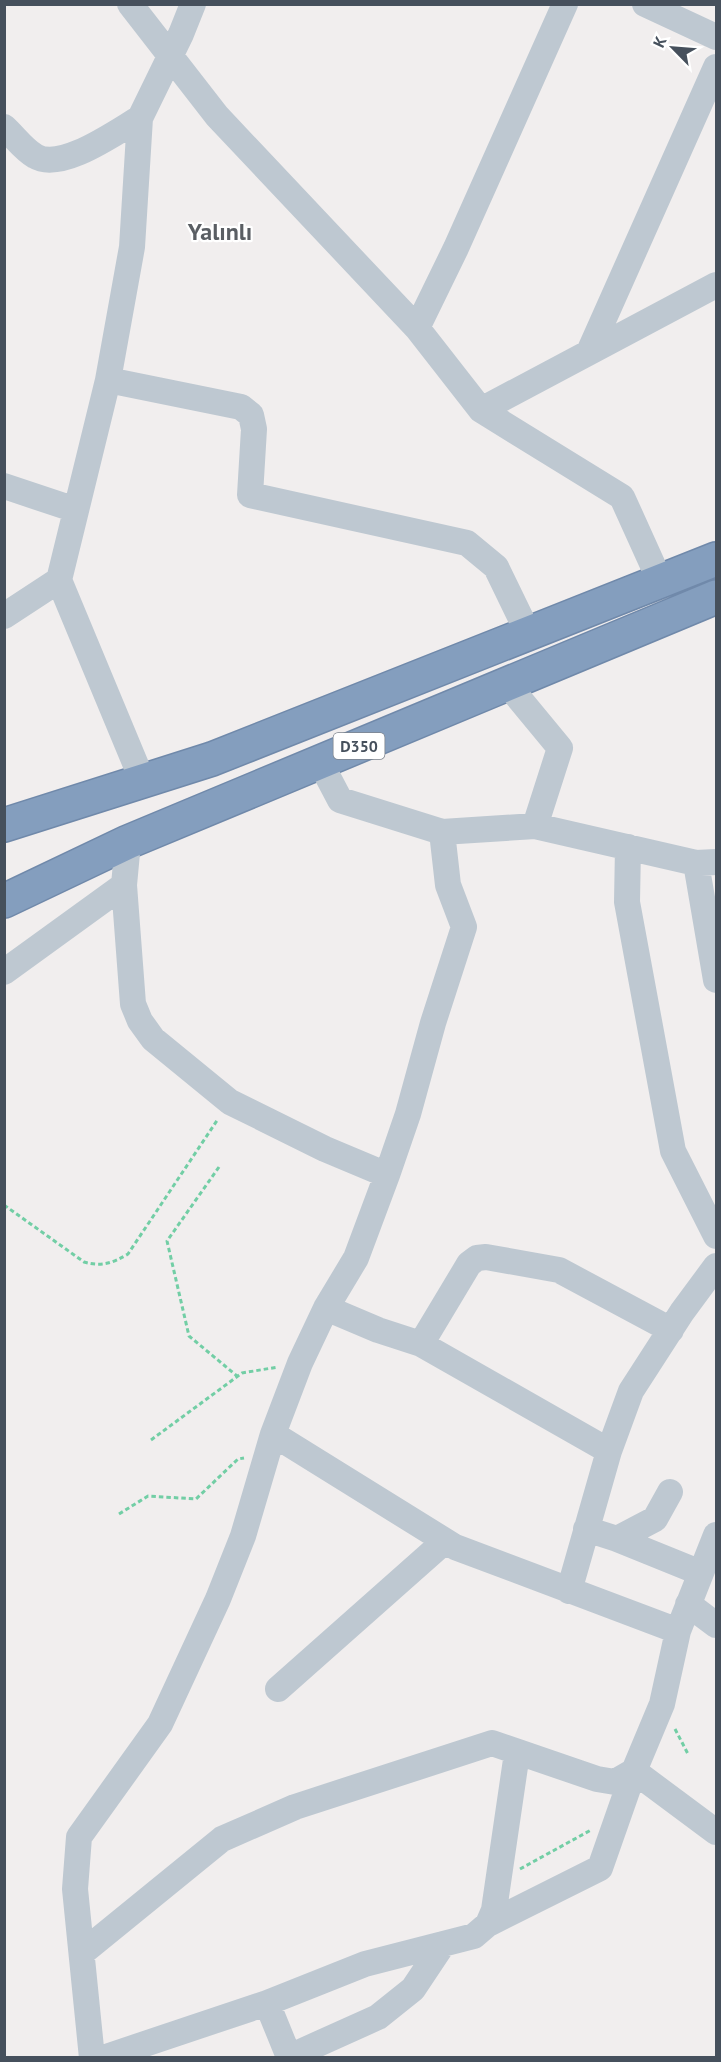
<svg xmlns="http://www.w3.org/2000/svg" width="721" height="2062" font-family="'PT Sans',sans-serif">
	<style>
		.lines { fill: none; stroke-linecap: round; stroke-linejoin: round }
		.highway-casing { stroke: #7089aa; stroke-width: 36 }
		.path { stroke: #72cea5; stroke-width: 3; stroke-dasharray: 4.5 3; stroke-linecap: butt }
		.minor { stroke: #bec8d1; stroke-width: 26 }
		.highway { stroke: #849ebe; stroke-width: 33 }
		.labels { text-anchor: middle; stroke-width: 4.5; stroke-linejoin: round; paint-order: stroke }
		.shield { fill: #fff; stroke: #7e848d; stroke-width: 1.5 }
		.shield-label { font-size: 16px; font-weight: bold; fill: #46505c }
		.district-label { font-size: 24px; font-weight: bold; fill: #5a5e63; stroke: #fff }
	</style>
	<rect width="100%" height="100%" fill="#f1eeee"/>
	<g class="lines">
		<g class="highway-casing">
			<path id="highway" d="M4 825 212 759 716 559
				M4 901 128 842 716 597"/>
		</g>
		<path class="path" d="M219 1167 167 1241 189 1336 237 1376
			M4 1205 84 1262C102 1267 113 1263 128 1254L218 1119
			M151 1440 242 1373 278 1367
			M119 1514 148 1496 196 1499 238 1459 244 1458
			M675 1729 688 1754
			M520 1869 591 1830"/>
		<path class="minor" d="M130 4 217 116 417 328 481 410 622 497 660 581
			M645 4 716 37
			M4 127C14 136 24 150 35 156 61 172 116 132 140 118
			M417 328 456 248 565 4
			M589 352 716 67
			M108 380 241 407 251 415 254 429 250 495 467 543 496 567 528 633
			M481 410 716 285
			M4 486 76 510
			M4 616 59 580
			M508 685 560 748 535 826
			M143 782 59 580 108 380 132 247 140 118 181 34 193 4
			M442 832 535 826 696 863 716 862
			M128 842 124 885 133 1004 140 1021 153 1039 230 1102 325 1149 387 1175
			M628 847 627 902 673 1151 716 1236
			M696 863 716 980
			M4 972 124 885
			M326 1308 378 1330 421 1344 609 1451
			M421 1344 469 1264 477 1258 486 1257 559 1270 671 1330
			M273 1434 455 1547 678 1631
			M586 1529 617 1539 701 1573
			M617 1539 655 1519 670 1492
			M569 1591 609 1451 631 1391 682 1312 716 1266
			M688 1604 716 1625
			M278 1689 445 1541
			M488 1924 600 1868 634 1771 716 1832
			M82 1953 222 1839 295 1807 492 1743 597 1779 615 1782 634 1771 662 1704 678 1631 716 1535
			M267 2003 289 2057
			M92 2058 75 1889 79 1837 160 1724 218 1599 243 1536 273 1434 300 1363 326 1308 356 1258 387 1175 408 1114 433 1023 464 927 448 885 442 832 340 800 320 762
			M103 2058 267 2003 365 1964 474 1936 488 1924 494 1910 517 1753
			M287 2058 378 2017 413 1989 443 1944"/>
		<use href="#highway" class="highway"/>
	</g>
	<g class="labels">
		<rect class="shield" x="333.5" y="733" width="51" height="26" rx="4.5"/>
		<g class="shield-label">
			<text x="359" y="752">D350</text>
		</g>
		<g class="district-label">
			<text x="220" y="240">Yalınlı</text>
		</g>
	</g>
	<rect width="721" height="2062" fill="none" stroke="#46505c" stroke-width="12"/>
	<g transform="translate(673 48) rotate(295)" stroke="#ffffff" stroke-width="4.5" paint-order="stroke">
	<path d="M0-4.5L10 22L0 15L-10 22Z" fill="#46505c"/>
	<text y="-9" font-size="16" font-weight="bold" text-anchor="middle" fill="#46505c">K</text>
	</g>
</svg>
